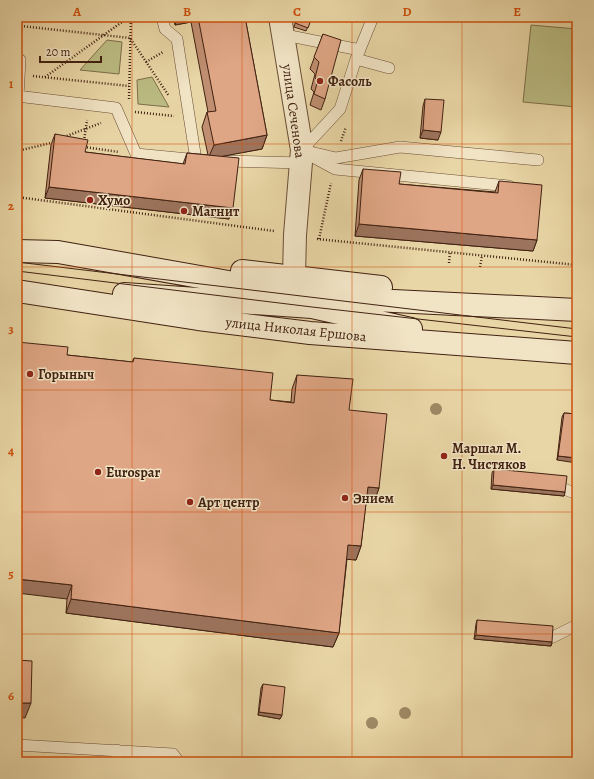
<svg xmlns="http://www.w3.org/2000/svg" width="594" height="779" font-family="Alegreya,serif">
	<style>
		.green { fill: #bbbc83; stroke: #7e6e4a }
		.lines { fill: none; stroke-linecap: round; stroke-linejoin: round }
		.service-casing { stroke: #6b4e36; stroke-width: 12 }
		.minor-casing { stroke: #6b4e36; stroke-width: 24 }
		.secondary-casing { stroke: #412111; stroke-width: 24 }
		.path { stroke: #412111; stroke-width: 2.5; stroke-dasharray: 1 2; stroke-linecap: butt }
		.service { stroke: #f1e4c5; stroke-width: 11 }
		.minor { stroke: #f1e4c5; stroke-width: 22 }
		.secondary { stroke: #f1e4c5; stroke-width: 22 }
		.tram { stroke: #412111; stroke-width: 1 }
		.tree { fill: #9e8864 }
		.wall { fill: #c08f72; stroke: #412111 }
		.shaded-wall { fill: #9c745d; stroke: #412111 }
		.building { fill: #dfa685; stroke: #412111 }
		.grid { fill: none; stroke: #cf510d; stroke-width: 1; stroke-opacity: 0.55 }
		.poi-dot { fill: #8f2418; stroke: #f1e4c5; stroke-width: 1.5 }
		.labels { text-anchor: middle; stroke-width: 3; stroke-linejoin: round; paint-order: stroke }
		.poi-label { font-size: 14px; font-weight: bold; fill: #412111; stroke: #f1e4c5; text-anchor: start }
		.street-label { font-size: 14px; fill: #412111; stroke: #f1e4c5 }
		.neatline { fill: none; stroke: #cf510d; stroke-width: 1.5 }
		.grid-label { font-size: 13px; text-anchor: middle; font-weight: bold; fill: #cf510d }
	</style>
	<rect width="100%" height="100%" fill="#e9d6a6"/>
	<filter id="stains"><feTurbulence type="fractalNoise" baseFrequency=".005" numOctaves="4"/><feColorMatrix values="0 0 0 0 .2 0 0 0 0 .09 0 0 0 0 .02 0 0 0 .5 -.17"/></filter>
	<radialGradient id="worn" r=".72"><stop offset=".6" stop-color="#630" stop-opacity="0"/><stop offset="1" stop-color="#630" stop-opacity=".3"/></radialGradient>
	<path class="green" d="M531 25 577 29V107L523 102Z
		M107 40 122 42 119 74 80 70Z
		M152 77 169 107 138 104 137 80Z"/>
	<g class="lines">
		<g class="service-casing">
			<path id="service" d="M162 17 165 29 177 39 196 160
				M282 37 290 36 360 50
				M17 59 20 60 18 96
				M356 59 389 68
				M17 96 116 108 136 154 199 160
				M302 150 336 158 400 147 538 160
				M302 150 340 109 356 59 373 17
				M311 156 335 169 509 186
				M224 161 302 163
				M564 489 577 494
				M551 638 577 625
				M17 745 173 754 179 762
				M117 762V750"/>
		</g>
		<g class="minor-casing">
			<path id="minor" d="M280 17 302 150 295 235 294 276"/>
		</g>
		<g class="secondary-casing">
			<path id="secondary" d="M17 251 58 252 313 297 577 310
				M242 271 381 287
				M17 291 198 319 310 333 577 353
				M124 294 312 307 411 329"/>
		</g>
		<path class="path" d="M21 26 130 38 169 96
			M20 44 22 17
			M146 62 163 52
			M33 76 129 86
			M45 77 129 17
			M129 99 131 17
			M135 112 174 116
			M64 137 101 123
			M84 141 87 120
			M341 141 346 127
			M84 147 119 152
			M17 151 51 143H55
			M17 197 274 231
			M317 239 577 265
			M319 239 331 183
			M449 263 450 252
			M480 267 482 256"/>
		<use href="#service" class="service"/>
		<use href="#minor" class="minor"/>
		<use href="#secondary" class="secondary"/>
		<path class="tram" d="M17 262 577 329
			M17 271 312 307 577 337"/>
	</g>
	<g class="tree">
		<circle cx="436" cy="409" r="6"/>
		<circle cx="405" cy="713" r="6"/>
		<circle cx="372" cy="723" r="6"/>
	</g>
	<path class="wall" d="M173 17H245L267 135 262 149 222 156 229 219 45 198 51 145 55 134 85 152 183 164 187 153 208 155 202 127 207 112H208L191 22 175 25Z
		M297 17H312L306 31 294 27Z
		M323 34 325 99 321 110 310 105 314 92 311 89 315 74 310 69Z
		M425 99 438 140 420 138 423 106Z
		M363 169 399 184 495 192 499 181 537 240 533 251 355 236 359 180Z
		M67 355 132 362 134 358 270 400 291 402 292 389 297 375 349 410 379 488 374 502H366L361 546 356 560 347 559 339 633 333 647 66 613 67 599Z
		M564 413 577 414 557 460 562 417Z
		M494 469 565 492 564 496 491 489 492 473Z
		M477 620 552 642 551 646 474 639 476 624Z
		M263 684 282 715 280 719 258 715 261 688Z"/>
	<path class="shaded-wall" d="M178 17H193L191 22 175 25Z
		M423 130 441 132 438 140 420 138Z
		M267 135 262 149 208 159 214 145Z
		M49 187 233 208 229 219 45 198Z
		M359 224 537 240 533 251 355 236Z
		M558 456 577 458V463L557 460Z
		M493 485 565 492 564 496 491 489Z
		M368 487 379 488 374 502 362 501Z
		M348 545 361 546 356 560 343 559Z
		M17 579 72 585 67 599 17 593Z
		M71 599 339 633 333 647 66 613Z
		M476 635 552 642 551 646 474 639Z
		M17 703H31L25 718 17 717Z
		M259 712 282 715 280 719 258 715Z"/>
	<path class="building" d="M198 17H245L267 135 214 145 207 112 216 111Z
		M297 17H312L308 28 295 23Z
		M323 34 341 40 325 99 314 94 318 80 315 78 319 62 314 57Z
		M425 99 444 100 441 132 423 130Z
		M55 134 88 140 85 152 185 164 187 153 239 158 233 208 49 187Z
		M363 169 401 172 399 184 498 193 499 181 542 185 537 240 359 224Z
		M17 342 68 347 67 355 133 362 134 358 273 373 270 400 294 403 297 375 353 379 349 410 387 414 379 488 368 487 361 546 348 545 339 633 71 599 72 585 17 579Z
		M564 413 577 414V458L558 456Z
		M494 469 567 476 565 492 493 485Z
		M477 620 553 626 552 642 476 635Z
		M17 660 32 661 31 703H17Z
		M263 684 285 687 282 715 259 712Z"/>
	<path class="grid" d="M132 17V762M242 17V762M352 17V762M462 17V762M17 144H577M17 267H577M17 390H577M17 512H577M17 634H577"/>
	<g class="poi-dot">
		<circle cx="320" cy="81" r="4"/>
		<circle cx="90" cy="200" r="4"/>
		<circle cx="184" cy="211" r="4"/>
		<circle cx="30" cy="374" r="4"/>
		<circle cx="444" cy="456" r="4"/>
		<circle cx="98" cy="472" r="4"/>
		<circle cx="345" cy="498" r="4"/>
		<circle cx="190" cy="502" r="4"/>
	</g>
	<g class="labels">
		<g class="poi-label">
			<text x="328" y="86">Фасоль</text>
			<text x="98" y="205">Хумо</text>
			<text x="192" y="216">Магнит</text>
			<text x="38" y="379">Горыныч</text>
			<text x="452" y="453">Маршал М.<tspan x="452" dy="16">Н. Чистяков</tspan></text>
			<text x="106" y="477">Eurospar</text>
			<text x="353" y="503">Энием</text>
			<text x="198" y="507">Арт центр</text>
		</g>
		<g class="street-label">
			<text transform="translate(294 111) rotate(82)" y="5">улица Сеченова</text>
			<text transform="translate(296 329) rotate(6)" y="5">улица Николая Ершова</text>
		</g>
	</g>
	<rect width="594" height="779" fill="none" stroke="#e9d6a6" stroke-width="44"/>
	<path d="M40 56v6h61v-6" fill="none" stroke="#412111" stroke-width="2"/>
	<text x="46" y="56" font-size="12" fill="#412111" stroke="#f1e4c5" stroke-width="3" paint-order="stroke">20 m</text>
	<rect x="22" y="22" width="550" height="735" class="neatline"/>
	<g class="grid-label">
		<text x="77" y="16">A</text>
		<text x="187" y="16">B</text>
		<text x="297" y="16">C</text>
		<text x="407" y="16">D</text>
		<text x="517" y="16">E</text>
		<text x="11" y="88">1</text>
		<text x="11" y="210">2</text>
		<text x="11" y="333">3</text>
		<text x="11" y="455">4</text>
		<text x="11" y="578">5</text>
		<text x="11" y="700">6</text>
	</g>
	<rect width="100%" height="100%" filter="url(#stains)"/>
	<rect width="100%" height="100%" fill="url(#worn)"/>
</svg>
